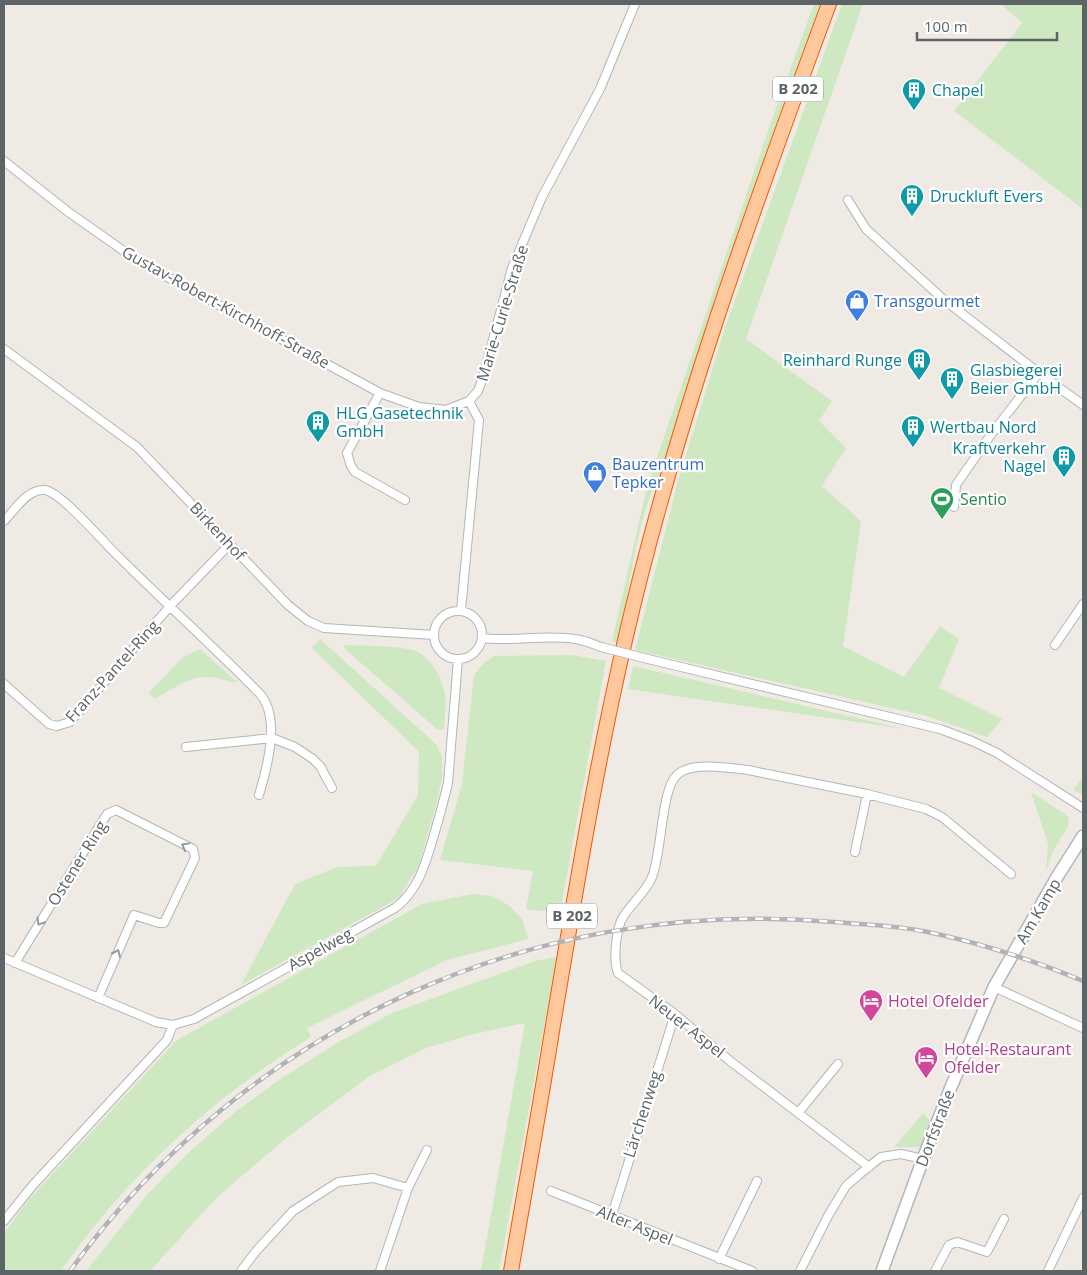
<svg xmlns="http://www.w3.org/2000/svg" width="1087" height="1275" font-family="'Open Sans',sans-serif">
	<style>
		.green { fill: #cee8c1 }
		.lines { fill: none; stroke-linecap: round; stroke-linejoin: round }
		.minor-casing { stroke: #b1b6b8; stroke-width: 10 }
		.secondary-casing { stroke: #b0b6b9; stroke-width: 14 }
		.trunk-casing { stroke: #f65700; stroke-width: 16 }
		.minor { stroke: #fff; stroke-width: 8 }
		.secondary { stroke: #fff; stroke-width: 11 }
		.trunk { stroke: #ffc99d; stroke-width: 14 }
		.rail-casing { stroke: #b2b3b4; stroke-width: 4.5 }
		.rail { stroke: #fff; stroke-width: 2.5; stroke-dasharray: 8; stroke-linecap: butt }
		.minor-bridge-casing { stroke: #b1b6b8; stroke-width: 10; stroke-linecap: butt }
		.minor-bridge { stroke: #fff; stroke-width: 8 }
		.oneway { stroke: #969a9c }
		.labels { text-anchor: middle; stroke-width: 4.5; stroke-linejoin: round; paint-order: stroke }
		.shield { fill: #fff; stroke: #8e9294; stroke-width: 1 }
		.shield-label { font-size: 15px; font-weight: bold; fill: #5d6466 }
		.culture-label { font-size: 16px; fill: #0d838f; stroke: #fff; text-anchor: start }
		.shop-label { font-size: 16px; fill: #366cbe; stroke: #fff; text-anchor: start }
		.street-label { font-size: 16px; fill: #5d6466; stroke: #fff }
		.leisure-label { font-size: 16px; fill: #27864d; stroke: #fff; text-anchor: start }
		.hotel-label { font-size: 16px; fill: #b23c85; stroke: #fff; text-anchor: start }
	</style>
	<rect width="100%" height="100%" fill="#f0eae5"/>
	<path class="green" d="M814 4H822L713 306 662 469C635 521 631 586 618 643L612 641 647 487 770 125Z
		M842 4H863L746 339 832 401 819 421 846 448 822 486 861 521 843 646 904 677 940 626 959 639 939 688 1002 719 987 737 927 716 635 650 678 481 725 328Z
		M1001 4H1083V209L954 111 1022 23Z
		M320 639 436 744 442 756V778L436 806 419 865 400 896 390 903 241 985 295 884 337 867 376 866 418 795 419 752 312 648Z
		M344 645C361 646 407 645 420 653 434 662 442 679 445 695 447 706 444 718 444 729L438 730 345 649Z
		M200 649 237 682C226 682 216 676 206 677 189 677 172 689 158 697L154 698 149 693 183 657Z
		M572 655 606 661 560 913 526 909 533 871 440 860 462 784 474 676C479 667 485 662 494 656Z
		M633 666 905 729 628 689Z
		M1083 776V795L1073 790Z
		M1031 792 1066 815 1069 819 1068 827 1053 851 1046 872 1048 844Z
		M473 894 492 896 510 906 522 919 528 939 447 960 307 1028 311 1037C211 1099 128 1175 61 1271H4V1233L29 1199 177 1040 422 904Z
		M557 957 499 1271H481L525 1023 473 1034 426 1048 370 1076 289 1136 218 1196 150 1271H86L146 1196 187 1154 235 1112 282 1078 337 1043 392 1013 535 961Z
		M923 1113 933 1125 924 1147H894Z"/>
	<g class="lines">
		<g class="minor-casing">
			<path id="minor" d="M4 161 67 211 138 261 380 393 419 407 446 410 469 401 478 391 484 374 512 268 542 197 600 89 635 4
				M848 200 866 229 943 299 1039 373 1083 405
				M4 349 137 447 288 605 308 621 324 628 434 635
				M380 393 347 453 351 466 355 472 405 500
				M954 507 956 485 992 433 1039 373
				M4 521C14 511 28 488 45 490 62 493 103 542 118 556 165 603 214 647 260 694 281 718 267 768 259 795
				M461 610 479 420 469 401
				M434 635a24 24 0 1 1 48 0a24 24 0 1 1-48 0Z
				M482 638C513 642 545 634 575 639 584 640 593 644 601 647
				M1055 645 1083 604
				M652 660 940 729 972 741 997 753 1083 808
				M4 684 49 724 57 726 70 722 171 605 230 544
				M186 747 272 738 295 747 313 759 320 766 332 788
				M855 852 867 794
				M4 958 156 1022 173 1025 194 1019 395 908C419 890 426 862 434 835 439 818 444 800 448 783L458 659
				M15 963 107 814 116 810 193 849 195 858 164 923H159L134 915 98 998
				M994 987 1083 1028
				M798 1113 838 1064
				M869 1167 730 1061 675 1014 618 973C613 960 616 933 621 921 627 907 646 893 652 877 662 853 661 789 677 775 691 761 730 768 748 770L867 794 926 809 942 817 1011 874
				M551 1191 752 1271
				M612 1215 675 1014
				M4 1221 33 1185 167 1040 173 1025
				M719 1259 757 1181
				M241 1271 257 1250 293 1211 338 1182 373 1178 408 1188
				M380 1271 408 1188 427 1150
				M800 1271 828 1216 846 1186 861 1173 881 1157 901 1154 923 1159
				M935 1271 949 1245 957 1242 987 1252 1004 1219
				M1048 1271 1083 1198"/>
		</g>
		<g class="secondary-casing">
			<path id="secondary" d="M882 1271 923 1159 951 1087 994 987 1057 877 1083 836"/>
		</g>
		<g class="trunk-casing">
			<path id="trunk" d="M511 1271C525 1189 540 1107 553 1025 575 895 596 765 626 636 676 420 752 211 829 4"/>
		</g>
		<use href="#minor" class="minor"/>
		<use href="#secondary" class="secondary"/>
		<use href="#trunk" class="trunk"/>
		<g class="rail-casing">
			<path id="rail" d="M70 1271C247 1026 534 896 834 922 868 925 903 926 937 934 987 945 1035 961 1083 981"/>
		</g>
		<use href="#rail" class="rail"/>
		<g class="minor-bridge-casing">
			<path id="minor-bridge" d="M601 647 652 660"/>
		</g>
		<use href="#minor-bridge" class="minor-bridge"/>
	</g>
	<defs><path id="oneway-chevron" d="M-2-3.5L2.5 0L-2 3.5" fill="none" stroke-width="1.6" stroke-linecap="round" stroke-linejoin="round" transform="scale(1.25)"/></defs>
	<g class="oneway">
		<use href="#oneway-chevron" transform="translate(185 846) rotate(-151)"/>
		<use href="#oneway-chevron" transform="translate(40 922) rotate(122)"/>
		<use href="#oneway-chevron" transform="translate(117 953) rotate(-66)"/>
	</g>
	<defs>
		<g id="building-pin" transform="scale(1.25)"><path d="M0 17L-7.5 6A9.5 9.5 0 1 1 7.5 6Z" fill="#0f9aa8" stroke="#fff"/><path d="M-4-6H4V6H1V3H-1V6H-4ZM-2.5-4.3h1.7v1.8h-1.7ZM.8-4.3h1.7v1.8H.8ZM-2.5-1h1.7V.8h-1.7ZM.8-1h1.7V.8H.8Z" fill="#fff"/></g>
		<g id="shop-pin" transform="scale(1.25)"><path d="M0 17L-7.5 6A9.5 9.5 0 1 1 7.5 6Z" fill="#3f7fe0" stroke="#fff"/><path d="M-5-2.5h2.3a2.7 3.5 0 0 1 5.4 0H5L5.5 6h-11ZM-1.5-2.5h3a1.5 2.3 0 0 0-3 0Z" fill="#fff"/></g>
		<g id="stadium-pin" transform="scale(1.25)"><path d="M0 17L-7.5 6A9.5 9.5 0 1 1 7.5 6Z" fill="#2e9e5b" stroke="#fff"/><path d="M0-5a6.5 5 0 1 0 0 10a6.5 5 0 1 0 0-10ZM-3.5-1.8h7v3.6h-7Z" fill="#fff"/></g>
		<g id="hotel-pin" transform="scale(1.25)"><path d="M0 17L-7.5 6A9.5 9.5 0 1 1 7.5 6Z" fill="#d1479c" stroke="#fff"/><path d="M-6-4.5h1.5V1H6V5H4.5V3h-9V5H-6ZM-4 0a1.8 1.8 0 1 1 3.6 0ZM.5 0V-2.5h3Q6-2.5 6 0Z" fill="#fff"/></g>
	</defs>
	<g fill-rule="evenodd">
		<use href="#building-pin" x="914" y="90"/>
		<use href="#building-pin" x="912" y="196"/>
		<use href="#shop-pin" x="857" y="301"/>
		<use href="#building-pin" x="919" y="360"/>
		<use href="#building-pin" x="952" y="379"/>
		<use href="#building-pin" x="318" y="422"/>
		<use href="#building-pin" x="913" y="427"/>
		<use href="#building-pin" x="1064" y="457"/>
		<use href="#shop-pin" x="595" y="473"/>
		<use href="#stadium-pin" x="942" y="499"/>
		<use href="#hotel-pin" x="871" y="1001"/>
		<use href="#hotel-pin" x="926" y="1058"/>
	</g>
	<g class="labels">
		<g class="shield">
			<rect x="773" y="76.5" width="50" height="25" rx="4"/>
			<rect x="547" y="903.5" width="50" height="25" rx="4"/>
		</g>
		<g class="shield-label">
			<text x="798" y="94">B 202</text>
			<text x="572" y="921">B 202</text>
		</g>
		<g class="culture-label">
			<text x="932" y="96">Chapel</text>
			<text x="930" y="202">Druckluft Evers</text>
			<text x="902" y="366" text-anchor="end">Reinhard Runge</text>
			<text x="970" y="376">Glasbiegerei<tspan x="970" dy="18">Beier GmbH</tspan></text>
			<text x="336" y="419">HLG Gasetechnik<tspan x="336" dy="18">GmbH</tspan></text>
			<text x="930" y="433">Wertbau Nord</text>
			<text x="1046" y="454" text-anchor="end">Kraftverkehr<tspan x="1046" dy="18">Nagel</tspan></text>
		</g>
		<g class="shop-label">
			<text x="874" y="307">Transgourmet</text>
			<text x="612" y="470">Bauzentrum<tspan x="612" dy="18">Tepker</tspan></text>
		</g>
		<g class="street-label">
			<text transform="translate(226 307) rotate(29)" y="6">Gustav-Robert-Kirchhoff-Straße</text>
			<text transform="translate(502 313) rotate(-73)" y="6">Marie-Curie-Straße</text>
			<text transform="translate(218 531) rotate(47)" y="6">Birkenhof</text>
			<text transform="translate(112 671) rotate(-48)" y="6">Franz-Pantel-Ring</text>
			<text transform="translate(77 863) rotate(-58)" y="6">Ostener Ring</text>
			<text transform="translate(1038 911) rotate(-60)" y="6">Am Kamp</text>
			<text transform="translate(320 949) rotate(-29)" y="6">Aspelweg</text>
			<text transform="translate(687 1026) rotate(38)" y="6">Neuer Aspel</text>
			<text transform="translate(642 1114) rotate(-72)" y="6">Lärchenweg</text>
			<text transform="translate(935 1128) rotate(-69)" y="6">Dorfstraße</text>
			<text transform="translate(635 1225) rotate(22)" y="6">Alter Aspel</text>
		</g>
		<g class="leisure-label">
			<text x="960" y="505">Sentio</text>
		</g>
		<g class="hotel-label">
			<text x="888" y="1007">Hotel Ofelder</text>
			<text x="944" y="1055">Hotel-Restaurant<tspan x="944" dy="18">Ofelder</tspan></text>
		</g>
	</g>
	<rect width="1087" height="1275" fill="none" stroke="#5d6466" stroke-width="10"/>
	<path d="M917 32v8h140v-8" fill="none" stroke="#5d6466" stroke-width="2.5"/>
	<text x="924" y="32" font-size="15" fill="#5d6466" stroke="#ffffff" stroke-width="4" paint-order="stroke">100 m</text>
</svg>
